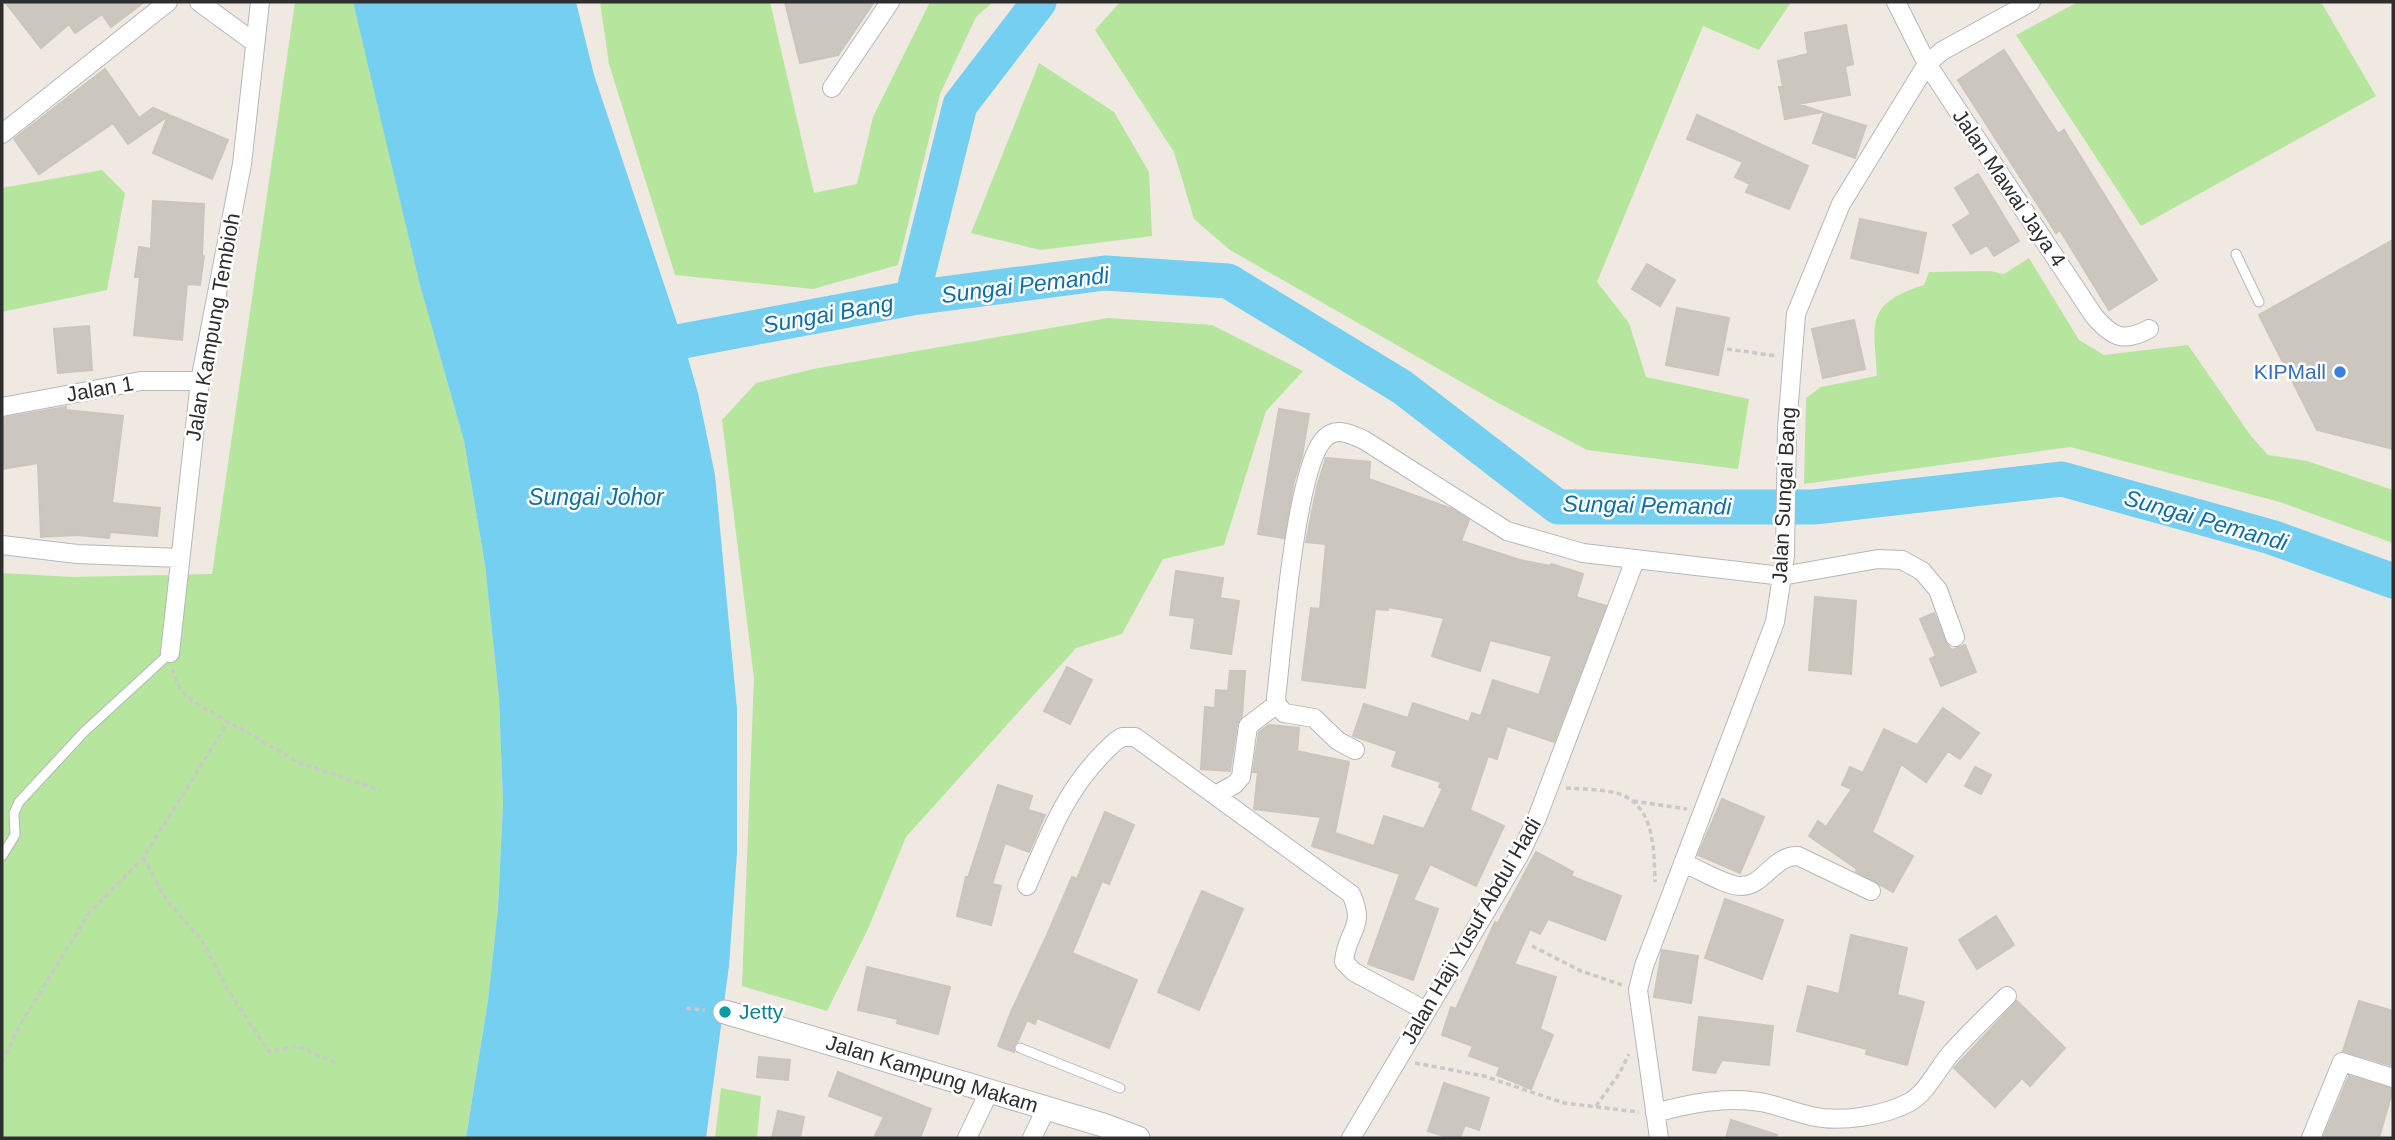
<svg xmlns="http://www.w3.org/2000/svg" width="2395" height="1140" font-family="Helvetica,sans-serif">
	<style>
		.green { fill: #b6e59e }
		.water { fill: #75cff0 }
		.lines { fill: none; stroke-linecap: round; stroke-linejoin: round }
		.river { stroke: #75cff0; stroke-width: 35 }
		.building { fill: #cbc7bf; stroke: #cbc5ba; stroke-width: 2 }
		.service-casing { stroke: #b4b7c1; stroke-width: 11 }
		.minor-casing { stroke: #b4b7c1; stroke-width: 20 }
		.tertiary-casing { stroke: #b4b7c1; stroke-width: 25 }
		.path { stroke: #c9c9c9; stroke-width: 3.5; stroke-dasharray: 5 3.5; stroke-linecap: butt }
		.service { stroke: #fff; stroke-width: 9 }
		.minor { stroke: #fff; stroke-width: 18 }
		.tertiary { stroke: #fff; stroke-width: 23 }
		.shop-dot { fill: #3f7fe0; stroke: #fff; stroke-width: 2.5 }
		.culture-dot { fill: #0f9aa8; stroke: #fff; stroke-width: 2.5 }
		.labels { text-anchor: middle; stroke-width: 5; stroke-linejoin: round; paint-order: stroke }
		.street-label { font-size: 21px; fill: #2e2e2e; stroke: #fff }
		.shop-label { font-size: 21px; fill: #366cbe; stroke: #fff; text-anchor: end }
		.culture-label { font-size: 21px; fill: #0d838f; stroke: #fff; text-anchor: start }
		.water-label { font-size: 23px; font-style: italic; fill: #0d6fa3; stroke: #fff }
	</style>
	<rect width="100%" height="100%" fill="#efe9e1"/>
	<path class="green" d="M295 2H353L356 10 420 284 464 441 485 565 499 698 503 803 498 908 488 1000 466 1138H2V573L73 577 212 574Z
		M600 2H770L814 193 857 184 873 117 930 2H993L976 17 940 94 898 265 813 289 675 275 609 64Z
		M1120 2H1791L1759 50 1703 26 1597 282 1629 323 1646 377 1749 399 1738 469 1587 450 1500 404 1230 250 1194 219 1174 152 1095 30Z
		M2078 2H2321L2376 96 2141 226 2016 35Z
		M1039 63 1114 112 1149 172 1152 236 1040 250 971 233Z
		M102 170 125 193 107 290 2 312V188Z
		M2029 258 2079 340 2104 355 2188 345 2251 436 2268 455 2307 461 2393 490V543L2280 502 2070 447 1804 484 1806 398 1821 387 1877 376C1874 323 1864 304 1924 285L1929 272 1990 271 2004 274Z
		M1108 318 1212 325 1303 371 1266 411 1224 545 1163 559 1122 634 1076 648 906 837 868 929 827 1011 742 986 754 678 722 420 756 383 813 369Z
		M721 1088 761 1096 757 1138H715Z"/>
	<path class="water" d="M353 2H576L594 75 683 341 698 393 715 475 737 709V853L729 966 706 1138H466L488 1000 498 908 503 803 499 698 485 565 464 441 420 285Z"/>
	<g class="lines">
		<path class="river" d="M912 298 1105 273 1228 281 1402 387 1558 507H1814L2062 479 2271 537 2393 581
			M640 357 683 341 912 298 960 105 1039 2"/>
	</g>
	<path class="building" d="M5 2H144L111 27 102 14 75 33 69 24 41 48Z
		M785 2H874L838 55 800 63Z
		M1846 25 1853 64 1845 66 1850 95 1798 104 1822 112 1785 119 1779 87H1783L1778 61 1808 54 1805 33Z
		M2004 50 2058 134 2064 130 2157 280 2109 310 2060 230 2056 233 1958 80Z
		M105 69 139 118 153 108 228 140 212 179 153 153 168 116 128 144 113 123 39 174 14 139Z
		M1824 113 1866 126 1855 158 1813 143Z
		M1697 115 1808 166 1789 209 1746 192 1750 184 1735 177 1743 162 1687 139Z
		M1978 174 2019 241 1994 256 1987 245 1971 254 1953 225 1971 214 1955 188Z
		M153 201 204 204 202 255 204 256 200 285 187 284 182 340 134 335 140 277H135L139 247 151 249Z
		M1860 219 1926 233 1918 273 1851 258Z
		M2393 240V449L2317 430 2259 315Z
		M1647 264 1675 280 1660 306 1632 289Z
		M1677 308 1729 318 1718 375 1666 365Z
		M1854 320 1865 369 1823 378 1812 329Z
		M89 326 92 370 58 373 54 329Z
		M66 407V410L123 416 112 503 160 508 157 536 110 532 109 538 77 535 41 537 38 463 2 469V418Z
		M1279 409 1309 414 1302 456 1294 481 1284 538 1258 534Z
		M1326 458 1370 462 1369 479 1452 509 1469 520 1461 541 1520 560 1550 566 1551 564 1583 574 1576 597 1606 606 1554 742 1507 726 1497 759 1488 756 1470 810 1504 826 1476 886 1430 864 1413 900 1438 909 1413 980 1368 964 1400 874 1312 846 1321 817 1254 809 1258 772H1253L1259 732 1269 725 1299 728 1297 751 1349 762 1335 833 1374 846 1384 816 1424 829 1443 788 1439 787 1441 782 1392 766 1397 751 1353 736 1364 704 1408 718 1413 703 1469 722 1472 713 1481 716 1493 680 1539 695 1552 656 1490 640 1480 671 1432 656 1444 618 1389 607 1388 610 1375 609 1365 688 1302 680 1311 608 1320 609 1326 544 1306 542 1317 487Z
		M1176 571 1223 578 1220 598 1239 601 1231 654 1191 648 1195 618 1170 615Z
		M1815 597 1856 601 1851 674 1809 670Z
		M1934 613 1947 645 1952 650 1965 645 1976 672 1941 686 1930 659 1936 656 1920 619Z
		M1067 667 1092 680 1070 724 1044 711Z
		M1230 671H1245L1242 716 1237 724 1230 771 1201 769 1205 707 1215 708 1216 690 1228 691Z
		M1943 708 1979 733 1960 759 1948 751 1926 782 1901 764 1872 832 1913 856 1893 892 1856 871 1857 869 1809 836 1818 821 1826 827 1852 789 1842 785 1850 767 1863 773 1884 729 1917 745Z
		M1975 767 1991 775 1981 794 1965 786Z
		M998 785 1032 796 1028 810 1045 815 1029 852 1005 843 992 884 1001 886 991 925 957 916 966 877 968 878Z
		M1722 799 1764 817 1740 873 1698 855Z
		M1105 812 1134 825 1109 884 1102 881 1072 953 1137 980 1109 1048 1037 1018 1035 1024 1027 1020 1018 1041 1014 1045V1052L998 1046 1011 1012 1048 933 1072 877 1077 879Z
		M1536 852 1573 872 1571 876 1621 896 1605 940 1548 919 1540 934 1530 929 1514 964 1556 977 1540 1029 1553 1035 1531 1089 1497 1075 1500 1067 1469 1056 1473 1046 1442 1035 1451 1007 1456 1009 1495 922 1498 923Z
		M1202 891 1243 909 1199 1010 1158 992Z
		M1725 899 1783 920 1762 979 1705 958Z
		M1996 916 2014 945 1977 969 1959 940Z
		M1851 935 1907 948 1897 995 1924 1002 1907 1065 1866 1054 1867 1049 1797 1031 1808 986 1839 994Z
		M1662 950 1698 956 1691 1003 1654 997Z
		M867 967 950 987 938 1034 897 1023 898 1019 858 1010Z
		M2017 1001 2065 1048 2030 1086 2022 1078 1995 1107 1954 1068Z
		M2359 1001 2393 1011V1066L2343 1051Z
		M1699 1017 1773 1026 1769 1065 1722 1060 1715 1073 1693 1070Z
		M759 1057 790 1060 788 1080 757 1077Z
		M838 1072 931 1109 920 1138H874L884 1117 829 1096Z
		M2349 1076 2393 1089 2379 1138H2323Z
		M1444 1083 1489 1098 1479 1130 1465 1125 1460 1138H1450L1428 1131Z
		M778 1111 804 1117 800 1138H772Z
		M1731 1120 1777 1135 1776 1138H1726Z"/>
	<g class="lines">
		<g class="service-casing">
			<path id="service" d="M2236 254 2259 302
				M2 856 15 835 14 813 19 802 84 732 170 653
				M1020 1048 1120 1088"/>
		</g>
		<g class="minor-casing">
			<path id="minor" d="M199 2 255 43
				M1896 2 1927 64 2094 316C2112 337 2123 343 2149 329
				M832 88 890 2
				M2 134 168 2
				M2 407 141 381H200
				M2 545 77 554 180 558
				M170 653 200 381 242 164 260 2
				M1355 750 1338 741 1314 718 1284 713 1277 704 1276 698C1282 650 1295 466 1325 438 1337 426 1352 435 1364 440L1507 531 1583 553 1782 576 1878 559 1902 560 1922 571 1938 590 1955 637
				M1216 795 1235 784 1241 777 1248 726 1277 704
				M1683 863C1699 869 1724 885 1740 886 1764 887 1773 855 1798 856L1871 891
				M1027 886C1051 830 1069 782 1116 741L1122 737H1135L1351 894C1367 928 1346 931 1344 962L1354 972 1426 1011
				M1655 1113C1688 1104 1725 1096 1760 1102 1777 1105 1794 1112 1811 1116 1840 1123 1884 1116 1910 1102 1927 1092 1938 1068 1951 1053 1969 1033 1988 1015 2007 996
				M967 1138 989 1092
				M1032 1138 1046 1109
				M1351 1138 1520 854 1537 818 1635 560
				M1659 1138 1638 990 1644 966 1775 622 1785 556 1787 428 1796 314 1841 204 1927 64 1942 51 2031 2
				M2311 1138 2342 1062 2393 1078"/>
		</g>
		<g class="tertiary-casing">
			<path id="tertiary" d="M725 1012 1103 1125 1138 1138"/>
		</g>
		<path class="path" d="M1727 349 1777 356
			M172 669 180 689 192 701 300 763 380 790
			M1566 788C1582 789 1600 789 1616 793 1655 803 1654 850 1655 882
			M1633 801 1687 809
			M143 858 168 902 201 939 228 990 269 1052 297 1046 335 1062
			M1532 946 1581 971 1622 985
			M686 1008 705 1010
			M2 1062 20 1025 89 913 143 858 228 722
			M1415 1063 1484 1076 1564 1103 1639 1112
			M1596 1106 1619 1074 1629 1054"/>
		<use href="#service" class="service"/>
		<use href="#minor" class="minor"/>
		<use href="#tertiary" class="tertiary"/>
	</g>
	<circle class="shop-dot" cx="2340" cy="372" r="7"/>
	<circle class="culture-dot" cx="725" cy="1012" r="7"/>
	<g class="labels">
		<g class="street-label">
			<text transform="translate(2009 188) rotate(56)" y="7">Jalan Mawai Jaya 4</text>
			<text transform="translate(213 327) rotate(-80)" y="7">Jalan Kampung Tembioh</text>
			<text transform="translate(100 389) rotate(-10)" y="7">Jalan 1</text>
			<text transform="translate(1784 495) rotate(-87)" y="7">Jalan Sungai Bang</text>
			<text transform="translate(1471 931) rotate(-60)" y="7">Jalan Haji Yusuf Abdul Hadi</text>
			<text transform="translate(932 1074) rotate(17)" y="7">Jalan Kampung Makam</text>
		</g>
		<g class="shop-label">
			<text x="2326" y="379">KIPMall</text>
		</g>
		<g class="culture-label">
			<text x="739" y="1019">Jetty</text>
		</g>
		<g class="water-label">
			<text transform="translate(1025 285) rotate(-7)" y="8">Sungai Pemandi</text>
			<text transform="translate(828 314) rotate(-10)" y="8">Sungai Bang</text>
			<text x="596" y="505">Sungai Johor</text>
			<text transform="translate(1647 505) rotate(1)" y="8">Sungai Pemandi</text>
			<text transform="translate(2206 520) rotate(16)" y="8">Sungai Pemandi</text>
		</g>
	</g>
	<rect width="2395" height="1140" fill="none" stroke="#2e2e2e" stroke-width="7"/>
</svg>
